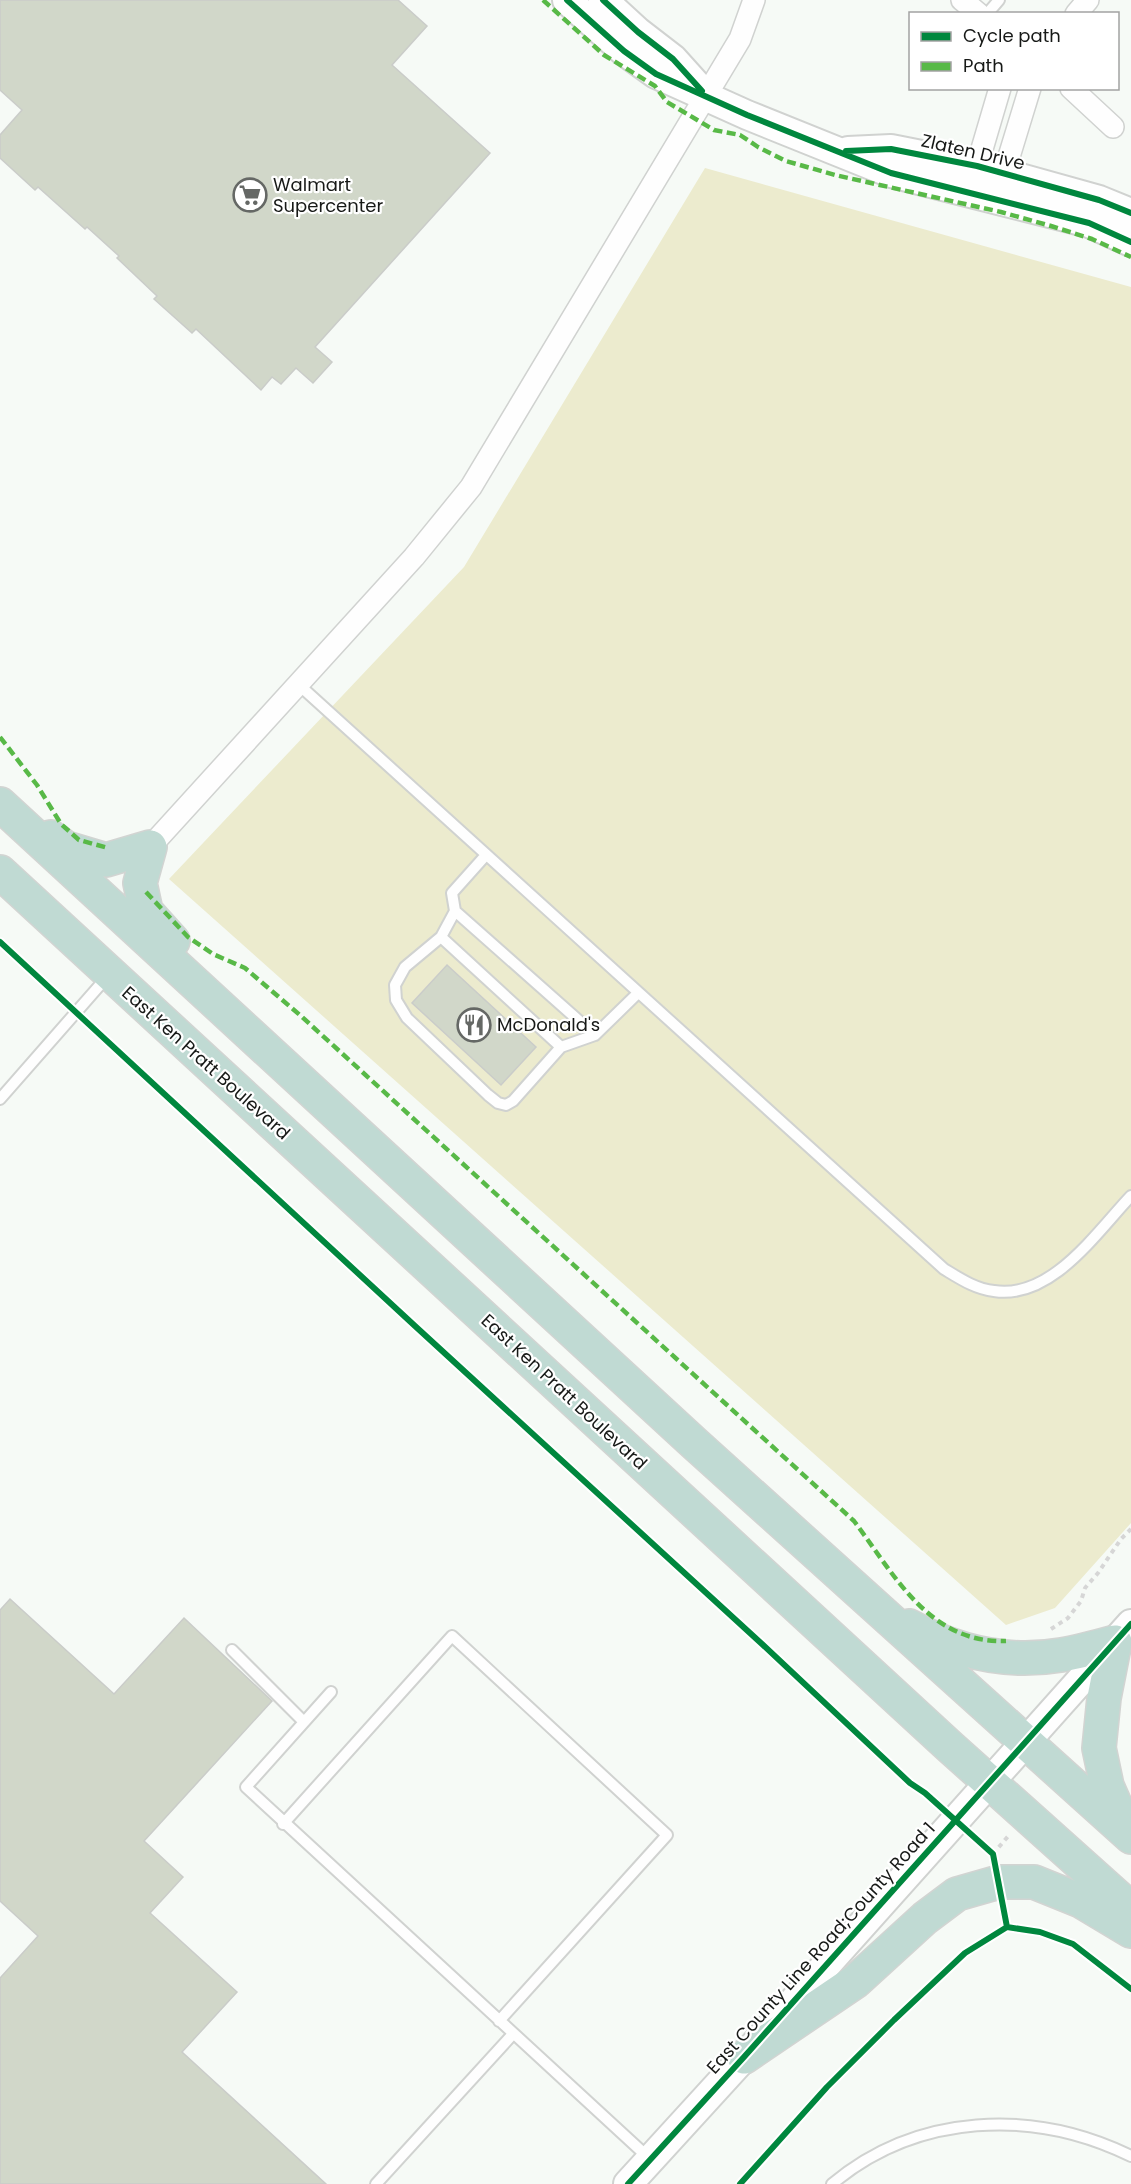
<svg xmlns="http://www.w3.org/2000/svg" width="1131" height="2184" font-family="Poppins,sans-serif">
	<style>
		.green { fill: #ecebce }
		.building { fill: #d1d7c9; stroke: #caccc9; stroke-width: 1.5 }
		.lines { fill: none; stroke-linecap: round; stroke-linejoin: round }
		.lane-casing { stroke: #d0d2d0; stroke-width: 14 }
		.street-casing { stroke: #d0d2d0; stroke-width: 24 }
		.secondary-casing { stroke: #d0d2d0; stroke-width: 32 }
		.highway-casing { stroke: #d2d4d2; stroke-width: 36 }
		.path { stroke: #d6d6d6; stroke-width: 4; stroke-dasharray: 4.5 4.5; stroke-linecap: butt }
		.lane { stroke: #fefefe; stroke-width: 10 }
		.street { stroke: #fefefe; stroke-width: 21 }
		.secondary { stroke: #fefefe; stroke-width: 28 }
		.highway { stroke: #c0dad3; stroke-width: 33 }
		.quiet { stroke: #58b947; stroke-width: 4.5; stroke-dasharray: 9 4.5; stroke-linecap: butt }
		.cycleway-casing { stroke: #fff; stroke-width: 10 }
		.cycleway { stroke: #00873e; stroke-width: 6 }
		.labels { text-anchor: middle; stroke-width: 4.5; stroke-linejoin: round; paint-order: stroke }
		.street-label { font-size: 18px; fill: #171917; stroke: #fff }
		.poi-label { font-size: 18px; fill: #171917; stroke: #fff; text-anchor: start }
	</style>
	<rect width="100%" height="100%" fill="#f6faf6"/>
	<path class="green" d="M705 168 1131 287V1523L1055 1608 1006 1625 169 879 464 567Z"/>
	<path class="building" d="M0 0H398L427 26 392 65 490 153 315 347 332 362 313 383 296 368 281 384 272 377 261 390 196 329 192 333 154 299 157 296 117 258 119 256 87 227 85 229 38 187 35 190 0 158V135L22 110 0 90Z
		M447 965 536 1047 501 1085 412 1003Z
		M10 1599 114 1694 184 1618 272 1701 144 1841 183 1877 150 1913 237 1992 182 2052 326 2184H0V1978L38 1936 0 1901V1610Z"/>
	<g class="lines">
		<g class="lane-casing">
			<path id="lane" d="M987 14 999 0
				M298 684 944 1269C959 1278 975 1289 994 1291 1051 1300 1096 1233 1131 1196
				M486 855 452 893 455 911 441 937 561 1047 595 1035 638 993
				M455 911 595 1035
				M441 937 405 967 395 985 396 1000 407 1018 488 1095 498 1103 506 1105 513 1101 561 1047
				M0 1099 107 977
				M232 1650 304 1722
				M331 1692 246 1787 650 2159
				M283 1824 452 1636 667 1835 499 2021
				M376 2184 513 2034
				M832 2184C917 2113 1033 2108 1131 2156"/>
		</g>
		<g class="street-casing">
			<path id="street" d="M962 0 979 14
				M1076 14 1088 0
				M1071 88 1113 127
				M977 166 1000 88
				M1004 173 1030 88
				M150 847 414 557 471 487 740 39 754 0"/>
		</g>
		<g class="secondary-casing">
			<path id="secondary" d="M567 0 624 51 656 74 747 115 891 173 1089 223 1131 242
				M603 0 638 32 673 59 700 89
				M848 151 891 149 977 166 1099 200 1131 213
				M628 2184 744 2057 1131 1624"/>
		</g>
		<g class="highway-casing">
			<path id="highway" d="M0 804 694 1443 1131 1837
				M51 837 66 848 106 860 150 847
				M150 847 140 883 146 911 173 941
				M0 872 949 1746 1131 1909
				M909 1626C956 1652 1008 1664 1061 1655 1079 1652 1097 1647 1115 1642L1104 1698 1099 1748 1107 1786 1124 1825
				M744 2057 856 1981 925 1918 957 1894 999 1882H1034L1081 1901 1131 1931"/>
		</g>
		<path class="path" d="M1051 1629 1068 1618 1081 1601 1085 1588 1098 1573 1121 1539 1131 1529
			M981 1843 994 1856
			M993 1854 1010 1834"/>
		<use href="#lane" class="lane"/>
		<use href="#street" class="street"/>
		<use href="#secondary" class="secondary"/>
		<use href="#highway" class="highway"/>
		<path class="quiet" d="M543 0 604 55 655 86 667 102 714 130 740 135 758 147 786 161 835 175 1001 212 1051 226 1092 239 1131 257
			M0 737 37 785 61 824 79 840 108 848
			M146 892 188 937 213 954 245 968 301 1016 854 1521C894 1574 929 1644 1006 1641"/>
		<g class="cycleway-casing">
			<path id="cycleway" d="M567 0 624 51 656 74 747 115 891 173 1089 223 1131 242
				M603 0 638 32 673 59 702 91
				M846 151 891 149 977 166 1099 200 1131 213
				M0 942 415 1326 762 1644 910 1783 925 1793 993 1854 1007 1927
				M628 2184 744 2057 1131 1624
				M740 2184 827 2087 894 2020 965 1953 1007 1927 1040 1932 1073 1944 1131 1989"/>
		</g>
		<use href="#cycleway" class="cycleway"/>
	</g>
	<defs>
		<g id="supermarket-ring" transform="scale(1.725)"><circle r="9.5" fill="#fff" stroke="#656865" stroke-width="1.5"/><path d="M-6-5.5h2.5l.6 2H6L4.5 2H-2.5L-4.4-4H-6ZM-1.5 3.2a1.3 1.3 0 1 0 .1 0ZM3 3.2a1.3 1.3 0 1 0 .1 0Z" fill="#656865"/></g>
		<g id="restaurant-ring" transform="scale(1.725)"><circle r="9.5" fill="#fff" stroke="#656865" stroke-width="1.5"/><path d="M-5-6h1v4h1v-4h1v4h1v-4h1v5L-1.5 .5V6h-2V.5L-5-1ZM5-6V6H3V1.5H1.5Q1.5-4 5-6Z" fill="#656865"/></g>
	</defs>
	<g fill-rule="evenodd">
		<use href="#supermarket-ring" x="250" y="195"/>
		<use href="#restaurant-ring" x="474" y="1025"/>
	</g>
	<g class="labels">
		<g class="street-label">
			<text transform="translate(973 152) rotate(13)" y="6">Zlaten Drive</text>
			<text transform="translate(206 1063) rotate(42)" y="6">East Ken Pratt Boulevard</text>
			<text transform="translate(564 1392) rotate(43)" y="6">East Ken Pratt Boulevard</text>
			<text transform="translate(821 1948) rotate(-48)" y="6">East County Line Road;County Road 1</text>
		</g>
		<g class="poi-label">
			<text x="273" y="191">Walmart<tspan x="273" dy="21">Supercenter</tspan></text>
			<text x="497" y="1031">McDonald's</text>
		</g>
	</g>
	<rect x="909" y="12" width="210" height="78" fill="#ffffff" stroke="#a2a3a2" stroke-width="1.5"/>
	<rect x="921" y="32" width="30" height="9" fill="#00873e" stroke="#a2a3a2" stroke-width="1.5"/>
	<text x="963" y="42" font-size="18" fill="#171917">Cycle path</text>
	<rect x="921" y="62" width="30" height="9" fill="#58b947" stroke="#a2a3a2" stroke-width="1.5"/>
	<text x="963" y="72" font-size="18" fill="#171917">Path</text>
</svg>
